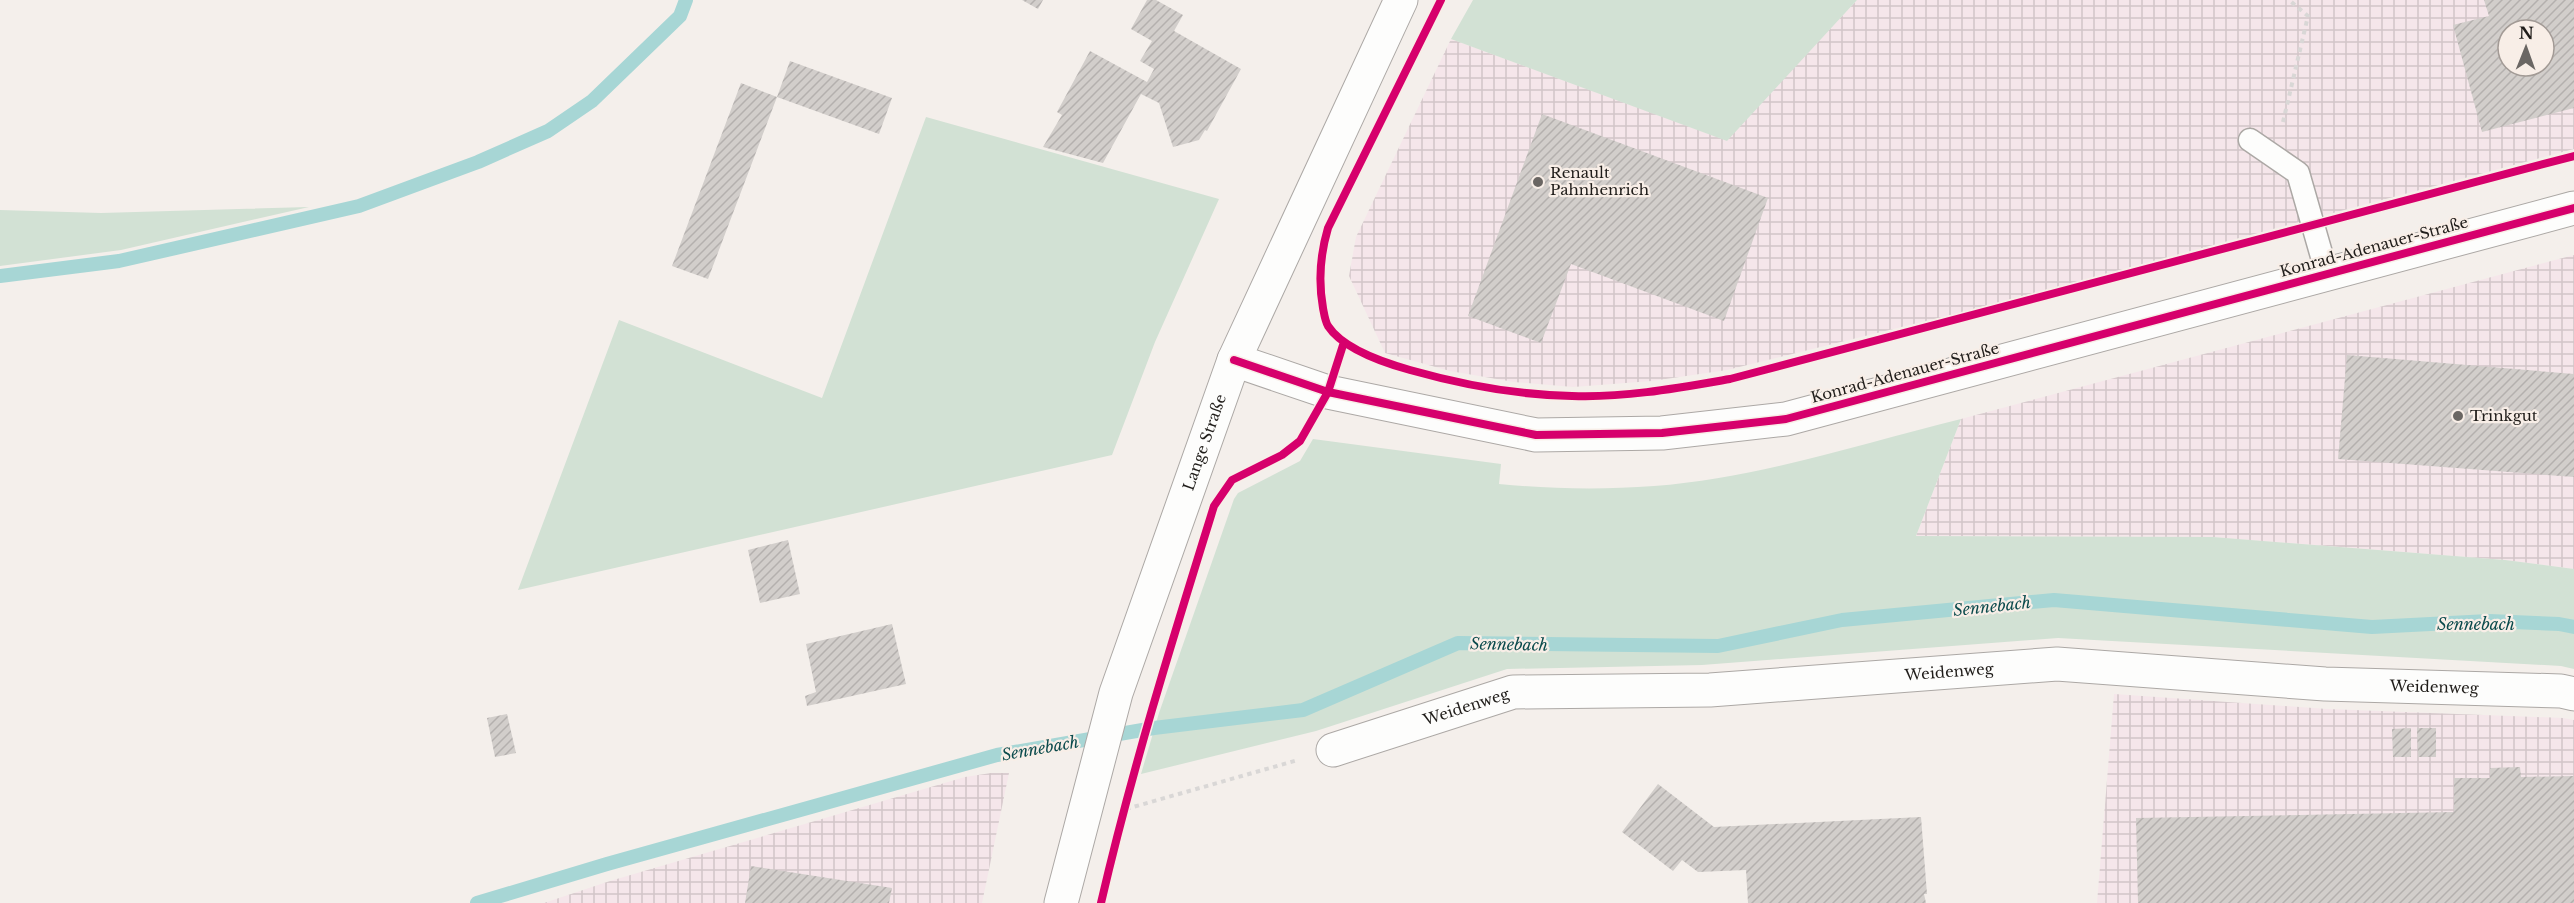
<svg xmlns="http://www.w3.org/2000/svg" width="2574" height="903" font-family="'Libre Baskerville',serif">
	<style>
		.industrial { fill: url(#industrial-grid); fill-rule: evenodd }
		.green { fill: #d2e1d4 }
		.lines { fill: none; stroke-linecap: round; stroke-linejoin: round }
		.stream { stroke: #a7d6d5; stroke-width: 14 }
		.building { fill: url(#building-hatch); fill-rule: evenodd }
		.service-casing { stroke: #aca8a5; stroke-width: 25 }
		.minor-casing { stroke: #aca8a5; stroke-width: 35 }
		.secondary-casing { stroke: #aca8a5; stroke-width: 35 }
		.path { stroke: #d9d7d6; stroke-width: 4; stroke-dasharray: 4.5 4.5; stroke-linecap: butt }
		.service { stroke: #fdfdfc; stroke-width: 22 }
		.minor { stroke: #fdfdfc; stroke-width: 33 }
		.secondary { stroke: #fdfdfc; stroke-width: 33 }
		.cycleway-casing { stroke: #f8eee7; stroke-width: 11 }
		.cycleway { stroke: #d6006c; stroke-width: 8 }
		.poi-dot { fill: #6a6663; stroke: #f8eee7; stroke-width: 2 }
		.labels { text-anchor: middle; stroke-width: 4.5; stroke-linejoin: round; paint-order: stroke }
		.poi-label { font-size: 15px; fill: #201d1a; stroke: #f8eee7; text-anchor: start }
		.street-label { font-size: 15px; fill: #201d1a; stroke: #f8eee7 }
		.water-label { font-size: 16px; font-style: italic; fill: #0a4a4c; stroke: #f8eee7 }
	</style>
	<defs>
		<pattern id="industrial-grid" width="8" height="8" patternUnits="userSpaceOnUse" patternTransform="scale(1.5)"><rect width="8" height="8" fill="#f5e6ea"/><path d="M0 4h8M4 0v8" fill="none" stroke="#d2c5c8"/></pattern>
		<pattern id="building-hatch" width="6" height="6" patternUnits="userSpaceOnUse" patternTransform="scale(1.5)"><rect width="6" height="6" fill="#d2cecb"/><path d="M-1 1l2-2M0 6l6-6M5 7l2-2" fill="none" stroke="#b4b0ae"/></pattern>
	</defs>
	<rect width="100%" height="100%" fill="#f4efeb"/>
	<path class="industrial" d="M1857 0H2574V149L1950 315 1727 370 1652 381 1573 387 1514 382 1450 371 1385 353 1349 276 1356 237 1451 39 1726 140ZM2508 30H2544V66H2508Z
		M2574 255V569L2505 560 2213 537 1916 536 1961 419Z
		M2114 694 2327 709 2563 718 2574 720V903H2097Z
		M991 773H1009L982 903H544L610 881 965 777Z"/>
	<path class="green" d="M1473 0H1857L1727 141 1451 39Z
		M926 117 1219 199 1155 342 1112 455 518 590 619 320 822 398Z
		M309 207 121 250 0 266V210L101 213Z
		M1961 419 1916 536 2213 537 2505 560 2574 569V669L2561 666 2058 638 1702 665 1507 669 1316 731 1141 774 1159 713 1234 499 1238 493 1300 461 1313 439 1501 464 1499 484C1551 489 1601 490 1654 486 1758 478 1860 444 1961 419Z"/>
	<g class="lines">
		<path class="stream" d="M0 276 119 261 359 206 478 162 548 131 592 101 680 16 686 0
			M477 903 607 864 997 755 1154 728 1303 710 1458 643 1718 646 1842 620 2054 600 2372 627 2489 621 2559 624 2574 627"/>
	</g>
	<path class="building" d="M1022 0H1043L1038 9Z
		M1147 0H1156L1183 15 1174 31 1241 69 1207 131 1205 130 1199 140 1173 147 1159 103 1141 94 1103 163 1043 147 1062 115 1057 112 1090 51 1147 82 1154 69 1140 61 1152 41 1131 29Z
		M2484 0H2574V108L2482 132 2453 25 2489 16ZM2508 30H2544V66H2508Z
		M790 61 892 98 879 134 777 97Z
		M741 83 777 97 708 279 672 266Z
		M1542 114 1768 198 1724 321 1571 264 1541 343 1468 316Z
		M2347 355 2574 374V477L2338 459Z
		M788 540 800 594 760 603 748 550Z
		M892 624 906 684 807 706 805 696 816 692 806 644Z
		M507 714 516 753 495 757 487 718Z
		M2411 728V757H2393L2392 729Z
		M2417 728H2436V757H2418Z
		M2520 767 2521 777 2574 776V903H2138L2136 818 2454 812V778H2490V768Z
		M1658 784 1714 827 1921 817 1927 894H1924L1926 903H1748L1746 870 1698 872 1682 860 1673 871 1622 832Z
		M751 866 892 888 889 903H745Z"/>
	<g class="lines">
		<g class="service-casing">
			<path id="service" d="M2250 140 2298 173 2327 274"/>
		</g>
		<g class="minor-casing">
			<g id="minor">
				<path d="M1234 360 1328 392 1536 435 1662 433 1786 419 2574 208"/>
				<path id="s1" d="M1333 750 1513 692 1710 690 2057 664 2325 684 2561 691 2574 694"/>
			</g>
		</g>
		<g class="secondary-casing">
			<g id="secondary">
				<path id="s2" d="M1061 903 1116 693 1234 360 1401 0"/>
			</g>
		</g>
		<path class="path" d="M2283 122 2308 16 2289 0
			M1126 809 1298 760"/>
		<use href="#service" class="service"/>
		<use href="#minor" class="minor"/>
		<use href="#secondary" class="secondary"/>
		<g class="cycleway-casing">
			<path id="cycleway" d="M1441 0 1328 228C1320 255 1318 280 1323 308 1324 313 1325 321 1328 326 1343 349 1385 363 1410 370 1463 385 1517 395 1572 396 1624 398 1678 388 1730 379L2574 156
				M1234 360 1328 392 1536 435 1662 433 1786 419 2574 208
				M1101 903C1132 769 1173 638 1214 506L1232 480 1282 455 1300 441 1328 392 1344 342"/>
		</g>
		<use href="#cycleway" class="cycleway"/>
	</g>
	<g class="poi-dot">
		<circle cx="1538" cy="182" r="6"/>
		<circle cx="2458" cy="416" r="6"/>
	</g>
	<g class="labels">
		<g class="poi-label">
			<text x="1550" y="178">Renault<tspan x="1550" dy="17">Pahnhenrich</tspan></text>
			<text x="2470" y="421">Trinkgut</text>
		</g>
		<g class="street-label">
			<text transform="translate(2374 247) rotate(-15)" y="5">Konrad-Adenauer-Straße</text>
			<text transform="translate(1905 373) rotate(-15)" y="5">Konrad-Adenauer-Straße</text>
			<text dy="5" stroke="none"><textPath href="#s2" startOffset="483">Lange Straße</textPath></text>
			<text dy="5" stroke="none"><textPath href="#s1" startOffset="626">Weidenweg</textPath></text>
			<text dy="5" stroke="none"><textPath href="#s1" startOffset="1112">Weidenweg</textPath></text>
			<text dy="5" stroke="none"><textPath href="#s1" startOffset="140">Weidenweg</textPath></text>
		</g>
		<g class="water-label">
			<text transform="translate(1992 606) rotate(-6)" y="6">Sennebach</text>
			<text x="2476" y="630">Sennebach</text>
			<text transform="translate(1509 644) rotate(1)" y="6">Sennebach</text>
			<text transform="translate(1040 748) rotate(-10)" y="6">Sennebach</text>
		</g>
	</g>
	<g transform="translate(2526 48) rotate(1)"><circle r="28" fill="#f8eee7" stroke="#a29a95" stroke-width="1.5"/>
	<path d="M0-4.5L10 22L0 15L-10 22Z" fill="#6a6663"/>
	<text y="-9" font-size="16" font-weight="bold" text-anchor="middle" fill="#201d1a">N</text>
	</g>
</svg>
